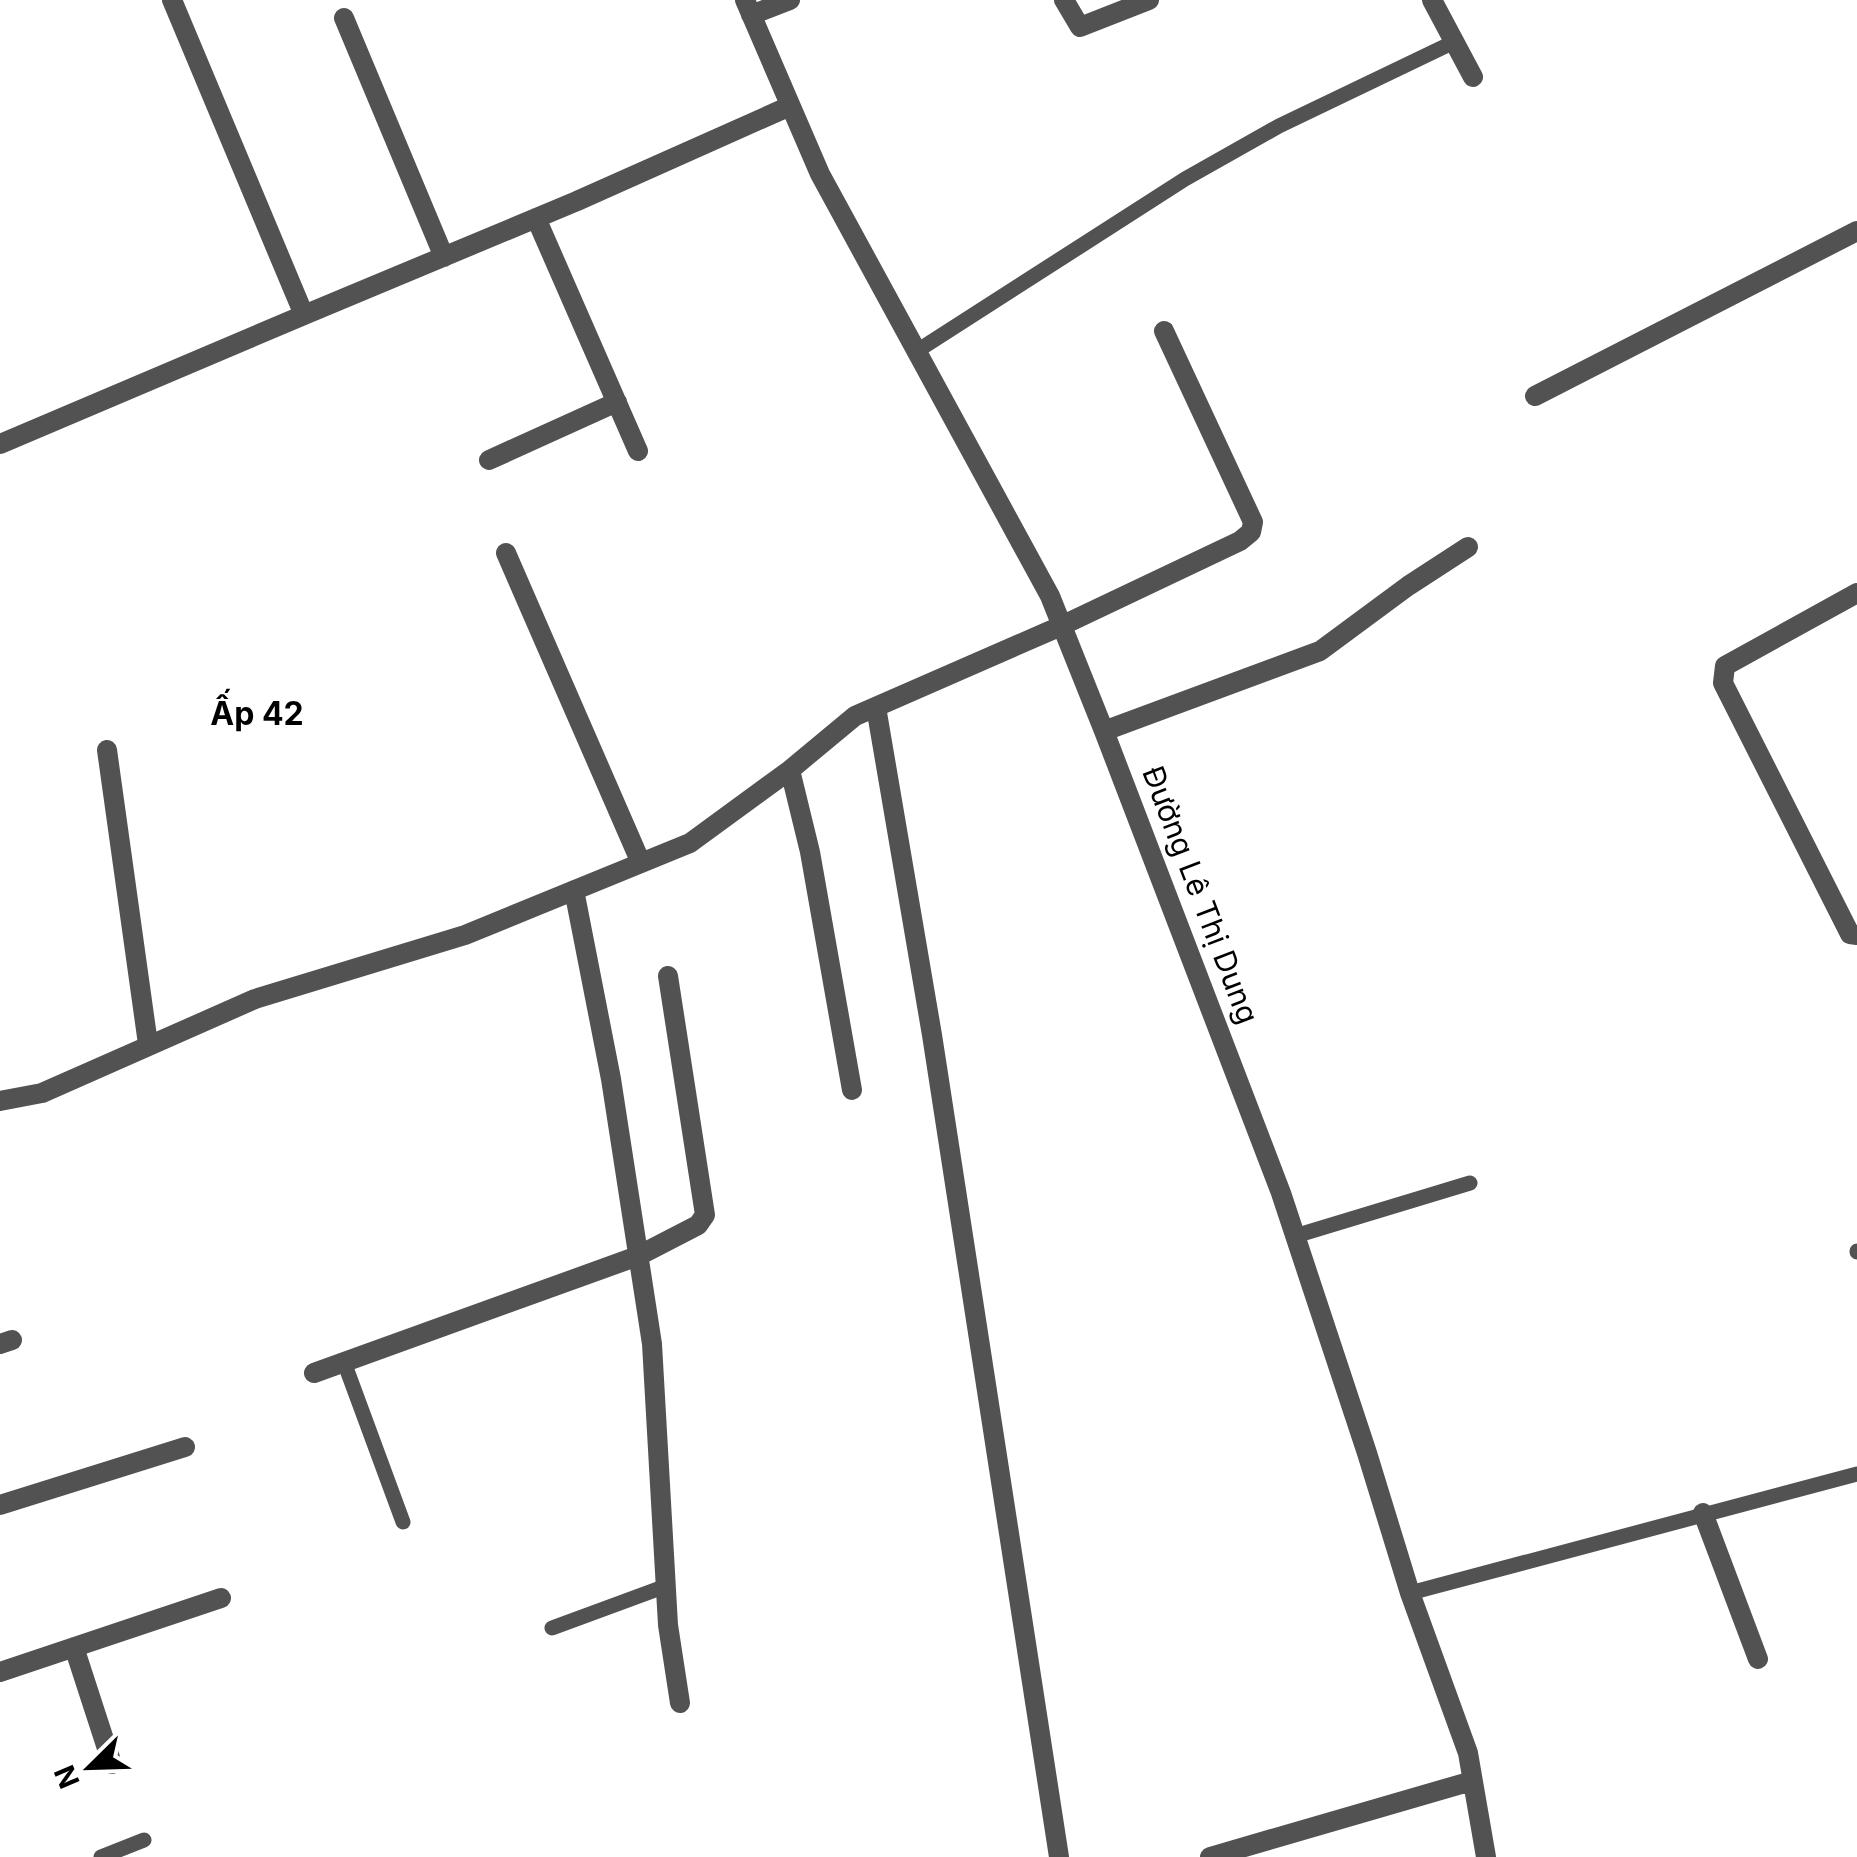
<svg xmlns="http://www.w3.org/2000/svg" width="1857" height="1857" font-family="Inter,sans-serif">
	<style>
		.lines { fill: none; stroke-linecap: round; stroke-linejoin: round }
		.service { stroke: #525252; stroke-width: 15 }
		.minor { stroke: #525252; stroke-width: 20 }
		.labels { text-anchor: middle; stroke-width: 8; stroke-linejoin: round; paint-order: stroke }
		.street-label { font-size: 30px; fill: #000; stroke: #fff }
		.neighbourhood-label { font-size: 32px; font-weight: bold; fill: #000; stroke: #fff }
	</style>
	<rect width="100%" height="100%" fill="#fff"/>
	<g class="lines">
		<path class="service" d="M917 351 1185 179 1279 126 1454 42
			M1295 1236 1470 1183
			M1857 1251V1252
			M344 1362 403 1522
			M1410 1593 1857 1474
			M552 1628 666 1586
			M101 1857 144 1840"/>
		<path class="minor" d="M172 0 304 315 577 201 790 106
			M745 0 820 174 1050 596 1104 731 1281 1193 1367 1453 1410 1593 1468 1753 1486 1857
			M1064 0 1080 27 1149 0
			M1432 0 1473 77
			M751 15 790 0
			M344 18 444 257
			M536 218 638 451
			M1535 396 1857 231
			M0 444 304 315
			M489 460 617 402
			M506 553 641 863
			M1857 593 1725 666 1723 683 1850 934 1857 935
			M876 707 932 1035 1059 1857
			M1104 731 1320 651 1408 586 1468 547
			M107 750 148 1044
			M790 770 810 852 852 1090
			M574 890 611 1079 652 1344 668 1625 680 1703
			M0 1101 42 1093 255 999 465 935 690 843 790 770 855 716 1061 626 1240 541 1251 532 1253 522 1164 331
			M0 1344 12 1340
			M314 1373 638 1256 698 1225 705 1215 668 976
			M0 1505 185 1447
			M1703 1513 1758 1659
			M74 1647 112 1764
			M0 1672 221 1598
			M1210 1857 1472 1781"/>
	</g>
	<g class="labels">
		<g class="street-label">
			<text transform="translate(1200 895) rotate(69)" y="10">Đường Lê Thị Dung</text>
		</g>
		<g class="neighbourhood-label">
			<text x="257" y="725">Ấp 42</text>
		</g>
	</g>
	<g transform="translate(90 1767) rotate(247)" stroke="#ffffff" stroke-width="8" paint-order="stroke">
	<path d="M0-8L18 38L0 25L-18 38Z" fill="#000000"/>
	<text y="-15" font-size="28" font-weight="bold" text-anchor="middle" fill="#000000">N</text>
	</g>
</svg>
